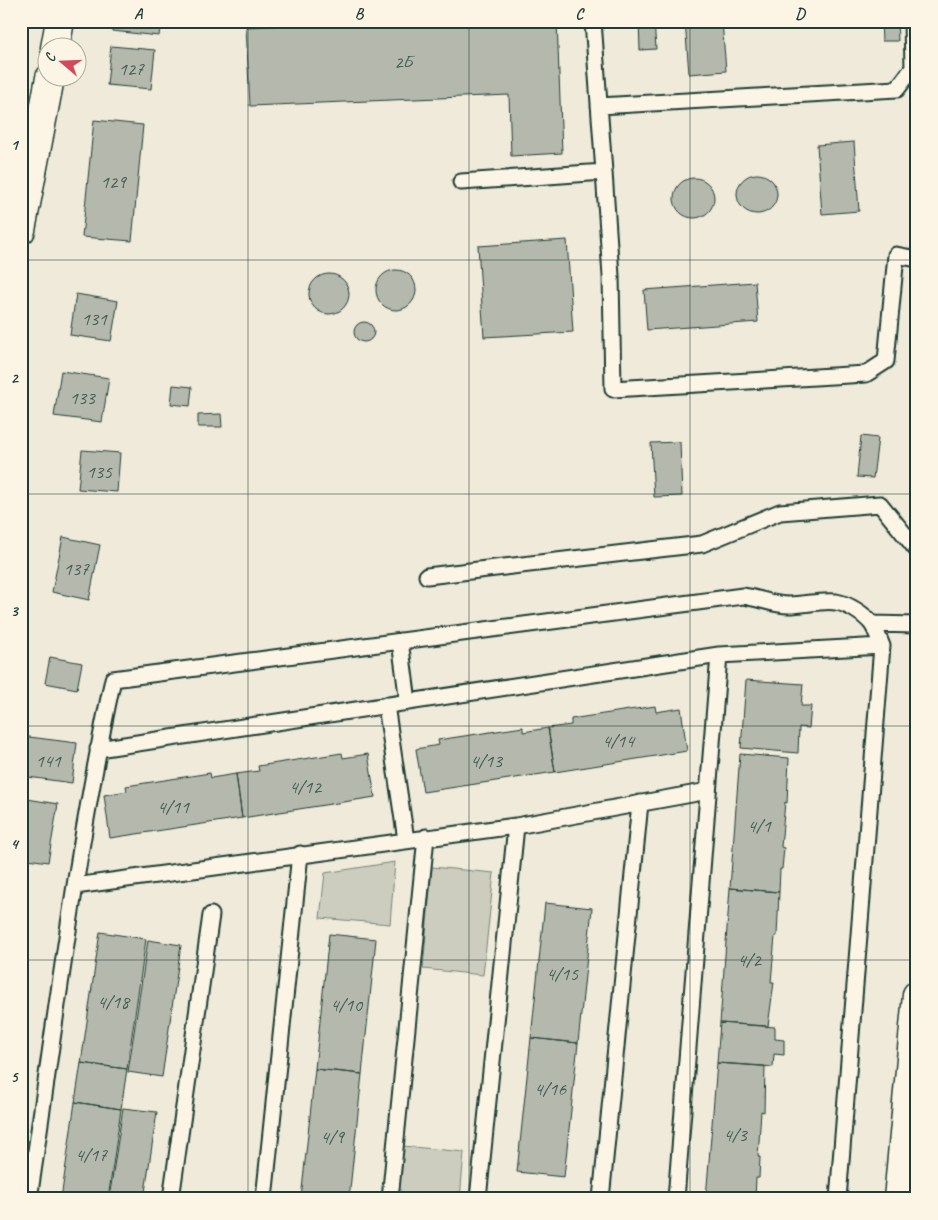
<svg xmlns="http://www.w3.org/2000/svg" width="938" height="1220" font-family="Caveat,sans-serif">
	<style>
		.green { fill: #cccdbf; stroke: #76857a }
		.building { fill: #b5b9ad; stroke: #1f3d34 }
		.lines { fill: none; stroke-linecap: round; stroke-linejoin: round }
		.lane-casing { stroke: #1f3d34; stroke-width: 19 }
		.street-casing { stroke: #1f3d34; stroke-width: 31 }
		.lane { stroke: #fcf5e5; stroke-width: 15 }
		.street { stroke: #fcf5e5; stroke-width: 28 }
		.grid { fill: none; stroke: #1f3d34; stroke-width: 1; stroke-opacity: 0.55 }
		.labels { text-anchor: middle; stroke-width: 4; stroke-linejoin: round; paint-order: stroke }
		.number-label { font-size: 19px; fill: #445c52 }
		.neatline { fill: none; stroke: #1f3d34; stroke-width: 2 }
		.grid-label { font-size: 16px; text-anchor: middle; font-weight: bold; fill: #1f3d34 }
	</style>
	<rect width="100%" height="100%" fill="#efeada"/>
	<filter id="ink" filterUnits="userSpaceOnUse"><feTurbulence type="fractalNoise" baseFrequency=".02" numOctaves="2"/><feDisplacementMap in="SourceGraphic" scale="10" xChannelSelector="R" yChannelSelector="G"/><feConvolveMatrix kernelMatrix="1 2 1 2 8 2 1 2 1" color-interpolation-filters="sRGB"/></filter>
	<g filter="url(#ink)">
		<path class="green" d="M395 862 390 924 320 918 325 873Z
			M432 867 494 873 483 975 423 969Z
			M403 1146 464 1152 460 1199H397Z"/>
		<path class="building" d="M114 21H161L159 36 112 31Z
			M379 21H557L562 153 511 156 509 95 250 106 246 27Z
			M639 21H654L656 49 640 50Z
			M685 21H722L726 71 689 74Z
			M881 21H897L898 41H882Z
			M111 46 155 50 151 89 107 85Z
			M94 120 143 125 132 241 82 237Z
			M854 142 859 211 822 214 817 145Z
			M737 194a20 20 0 1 1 40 0a20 20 0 1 1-40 0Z
			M674 198a20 20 0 1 1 40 0a20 20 0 1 1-40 0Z
			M567 240 573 332 484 337 478 246Z
			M376 290a20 20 0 1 1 40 0a20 20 0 1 1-40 0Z
			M309 294a20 20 0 1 1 40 0a20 20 0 1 1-40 0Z
			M755 282 758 322 647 330 644 290Z
			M76 294 118 301 111 341 70 335Z
			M354 332a10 10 0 1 1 20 0a10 10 0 1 1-20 0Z
			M61 371 109 378 102 422 54 416Z
			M173 385 192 387 190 406 171 404Z
			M221 414 222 427H198V415Z
			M861 436 878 438 873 478 857 477Z
			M680 442 682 496 654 497 651 443Z
			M82 450 120 453 117 492 78 489Z
			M63 537 100 545 89 600 52 592Z
			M50 657 82 663 77 689 45 683Z
			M746 680 803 684 801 706H811L809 728 799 727 798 753 741 748Z
			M655 706 656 712 681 708 687 751 555 772 548 728 571 725V719Z
			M523 727V732L548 728 555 772 423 792 416 749 439 745 438 740Z
			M21 736 77 743 72 783 21 776Z
			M342 753 343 758 368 754 375 797 242 818 236 774 259 771 258 766Z
			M740 754 789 758 787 803 785 802 781 847 784 848 782 869H780L779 892 730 888Z
			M210 773 211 778 236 774 242 818 110 838 104 795 127 791 126 786Z
			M21 798 58 804 48 862 21 858Z
			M730 888 779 892 777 936H775L771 982H774L768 1026 720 1023Z
			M545 903 592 908 578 1043 531 1038Z
			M21 916H26L21 944Z
			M100 932 146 939 127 1069 81 1063Z
			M329 934 376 939 362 1074 315 1069Z
			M148 940 181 945 162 1077 128 1072Z
			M720 1023 775 1027V1039L784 1040V1055L774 1054 773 1067 717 1063Z
			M531 1038 578 1043 564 1177 517 1172Z
			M81 1063 127 1069 121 1109 75 1102Z
			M717 1063 765 1066 764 1112 761 1111 758 1157H760L759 1178H756L755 1199 706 1198Z
			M315 1069 362 1074 349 1199H301Z
			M75 1102 121 1109 108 1199H61Z
			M123 1108 157 1112 144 1199H109Z"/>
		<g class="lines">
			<g class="lane-casing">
				<path id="lane" d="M599 106 897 89 913 68 912 21
					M604 172 611 276 613 389 866 374 886 361 896 255 917 259
					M461 182 604 172 593 21
					M427 576 702 544 780 512 880 504 917 550
					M872 624 917 625
					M400 641 408 702
					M386 705 406 840
					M98 749 719 655 882 646
					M75 886 516 826 708 791
					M29 1199C55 1025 76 850 113 679L743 596C759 598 773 605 789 605 804 605 821 600 836 602 848 604 864 614 872 624 876 630 879 639 882 646L838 1199
					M171 1199 211 915
					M264 1199 300 854
					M390 1199 426 837
					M478 1199 516 826
					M601 1199 640 803
					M676 1199 719 655"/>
			</g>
			<g class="street-casing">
				<path id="street" d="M55 48 60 21
					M21 230 50 78
					M898 1199 917 995"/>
			</g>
			<use href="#lane" class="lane"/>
			<use href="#street" class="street"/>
		</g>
	</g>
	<path class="grid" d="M248 21V1199M469 21V1199M690 21V1199M21 260H917M21 494H917M21 726H917M21 960H917"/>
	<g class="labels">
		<g class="number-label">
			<text x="403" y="68">2Б</text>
			<text x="131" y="75">127</text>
			<text x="113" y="188">129</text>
			<text x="94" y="325">131</text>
			<text x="82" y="404">133</text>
			<text x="99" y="478">135</text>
			<text x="76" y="575">137</text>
			<text x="618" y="747">4/14</text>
			<text x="48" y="767">141</text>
			<text x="486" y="767">4/13</text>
			<text x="305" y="793">4/12</text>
			<text x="173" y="813">4/11</text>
			<text x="759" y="832">4/1</text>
			<text x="749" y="966">4/2</text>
			<text x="562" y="980">4/15</text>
			<text x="113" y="1008">4/18</text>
			<text x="346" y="1011">4/10</text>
			<text x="550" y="1095">4/16</text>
			<text x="735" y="1141">4/3</text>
			<text x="332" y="1143">4/9</text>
			<text x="91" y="1161">4/17</text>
		</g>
	</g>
	<rect width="938" height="1220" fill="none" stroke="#fcf5e5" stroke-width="55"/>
	<g transform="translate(62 62) rotate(289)"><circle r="24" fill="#fcf5e5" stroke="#a4ab9e"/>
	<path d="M0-4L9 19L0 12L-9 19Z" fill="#d1495b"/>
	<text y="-8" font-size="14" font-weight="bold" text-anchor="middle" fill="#1f3d34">С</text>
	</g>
	<rect x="28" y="28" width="882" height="1164" class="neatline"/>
	<g class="grid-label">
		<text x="138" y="19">A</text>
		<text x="359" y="19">B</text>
		<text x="579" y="19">C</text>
		<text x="800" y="19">D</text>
		<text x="14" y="150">1</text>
		<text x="14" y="383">2</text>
		<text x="14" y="616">3</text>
		<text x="14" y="849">4</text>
		<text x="14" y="1082">5</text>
	</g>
</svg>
